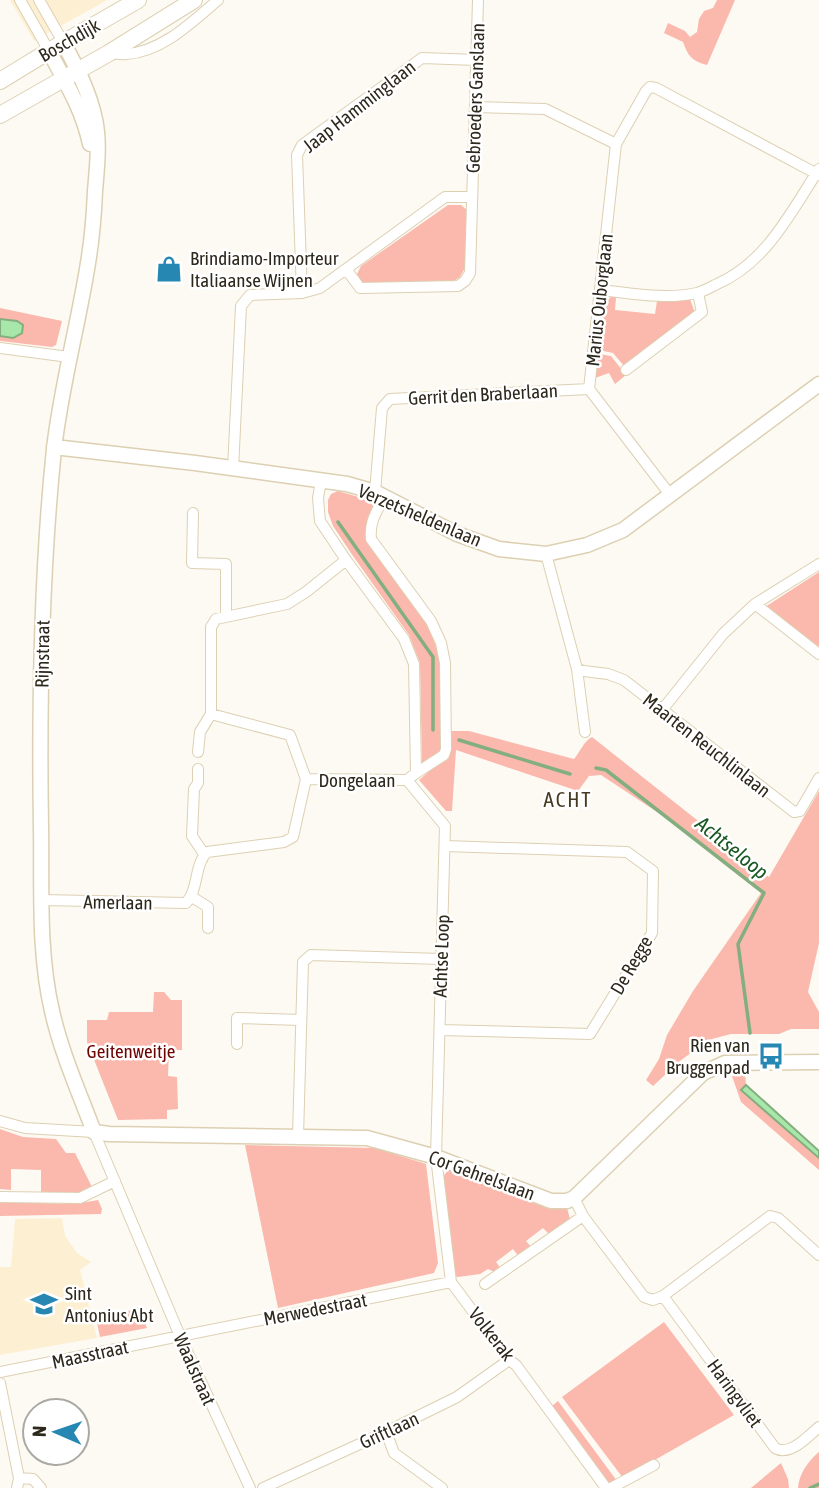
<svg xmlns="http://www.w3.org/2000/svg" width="819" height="1488" font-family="'Asap Condensed',sans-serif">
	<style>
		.built { fill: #fdf0d2 }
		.green { fill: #fbb8ac }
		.water { fill: #a8e7aa; stroke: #83ae7f; stroke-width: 2 }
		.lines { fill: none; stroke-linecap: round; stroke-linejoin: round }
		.stream { stroke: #83ae7f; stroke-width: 3.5 }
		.street-casing { stroke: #ddd0b2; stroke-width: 12 }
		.secondary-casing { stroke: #ddd0b2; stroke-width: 17 }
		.primary-casing { stroke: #ddd0b2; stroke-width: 18 }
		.street { stroke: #fff; stroke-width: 10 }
		.secondary { stroke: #fff; stroke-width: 14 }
		.primary { stroke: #fff; stroke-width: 16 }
		.labels { text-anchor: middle; stroke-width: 5; stroke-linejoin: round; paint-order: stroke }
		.street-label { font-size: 19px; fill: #2d281c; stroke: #fff }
		.poi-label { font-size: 19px; fill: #2d281c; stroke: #fff; text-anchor: start }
		.park-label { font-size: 19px; fill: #6d0401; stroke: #fff }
		.neighbourhood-label { font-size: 21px; letter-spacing: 2px; fill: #473c22; stroke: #fff }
		.water-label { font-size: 21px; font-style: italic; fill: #185821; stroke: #fff }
	</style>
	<rect width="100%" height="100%" fill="#fdfaf4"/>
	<path class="built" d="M10 0H107L34 41Z
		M62 1218 65 1236 77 1253 91 1262 80 1270 97 1338 0 1355V1267H11L15 1219Z"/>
	<path class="green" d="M717 0H735L707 65C692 61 688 56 683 42L664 33 668 23 685 31 690 37 697 32 699 19 704 11 713 8Z
		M448 205H461L467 210 465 268 460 277 452 282 363 284 357 274 361 266Z
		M611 297H616L615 310 655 314 657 301 690 299 695 313 624 366 613 353 599 350 604 303Z
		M0 308 62 321 56 345 52 347 0 341Z
		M599 354 611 356 626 375 615 384 609 373 595 378Z
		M338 491 372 501 375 506 368 518 366 538 427 624 437 645 441 665 442 749 422 764 420 663 409 635 353 556 333 526 328 512V500L331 494Z
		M819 572V647L765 607Z
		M450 731H469L574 759C580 752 584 741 592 737L769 877 819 791V943L808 992 819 1012V1029H791L779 1034H731L708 1040 680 1061 653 1086 646 1080 659 1059 667 1035 693 991 761 893 663 816 601 775 589 776 578 791 456 750 452 811H446L419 780 447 756Z
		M154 992H164L171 1000H182V1050H169L168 1076 177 1077 178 1109 167 1110V1119L118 1120 87 1042V1020H107L109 1012H153Z
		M745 1073 746 1085 741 1090 819 1158V1170L741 1102 732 1076Z
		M0 1129 23 1137 56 1139 66 1153H75L92 1187 81 1193 41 1192V1170L11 1169V1190L0 1189Z
		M245 1145 375 1148 426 1164 438 1263 434 1273 278 1308Z
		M448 1170 551 1208H567L570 1219 550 1235 543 1228 526 1241 532 1248 519 1257 513 1249 496 1262 502 1270 497 1273 488 1269 480 1274 458 1277 455 1276 443 1177Z
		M98 1200 102 1209 101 1214 0 1216V1203C33 1201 66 1207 98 1200Z
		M139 1307 147 1328 100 1337 97 1323Z
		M664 1322 734 1415 623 1478 562 1397Z
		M558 1401 617 1481 612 1484 607 1481 552 1406Z
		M819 1452V1488H798C799 1474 808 1461 819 1452Z
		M781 1463 788 1479 789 1488H751Z"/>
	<path class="water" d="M0 319 17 321 23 325 22 333 13 338 0 336Z
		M746 1085 819 1151V1158L741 1090Z"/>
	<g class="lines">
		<path class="stream" d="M338 522 433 657V730
			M459 740 570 774
			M596 768 606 770 764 893 738 944 750 1033
			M810 1488 819 1484"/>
		<g class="street-casing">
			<path id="street" d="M20 0 49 51
				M39 0 63 42
				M109 53C115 53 121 55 126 54 162 52 192 22 218 0
				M475 107 545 109 616 144
				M346 269 360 288 458 286 465 281 470 273 478 0
				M600 290C631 293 665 300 697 293 704 291 711 287 717 284 766 263 791 212 819 169
				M302 293 297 155 302 145 422 58 476 60
				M0 348 69 357
				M626 370 702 312 698 293
				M233 469 241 306 250 295 302 293 320 288 445 197H472
				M321 481 318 498 320 521 346 560 404 639 414 664 416 773 407 780 445 826 436 1157 451 1282 509 1360 516 1365 606 1488
				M375 492 382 408 390 399 589 389
				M671 496 589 389 616 144 646 91 650 87 656 88 819 175
				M384 497C377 511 369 522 371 539L431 621 441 643 445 663 446 749 444 755 416 773
				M193 513 192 563 226 564V617
				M546 554 577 669 584 671 608 674 624 680 794 812 800 811 819 778
				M755 604 819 654
				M577 669 585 732
				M662 710 723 634 755 604 819 564
				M198 752 200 732 211 714
				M198 769V783L194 789 192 836 204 854
				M306 779 407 780
				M192 897 208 907V928
				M42 900 186 903C199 889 194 865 207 852L284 842 293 837 306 779 290 735 211 714V627L216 619 287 604 306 592 346 560
				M440 1030 590 1034 652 933 653 871 627 852 445 846
				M237 1044V1018L301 1020
				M0 1121 25 1128 94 1132 180 1336 250 1488
				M298 1136 303 962 311 955 441 959
				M0 1197 80 1198 115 1181
				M574 1198 583 1216 644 1297 653 1300 663 1296 770 1216 778 1218 819 1255
				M485 1284 583 1216
				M663 1296 775 1448C790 1457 808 1436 819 1427
				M0 1372 451 1282
				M0 1383 19 1478 17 1488
				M386 1432 394 1453 442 1488
				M19 1478 33 1479 41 1488
				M263 1488 386 1432 457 1397 509 1360
				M611 1488 654 1465"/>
		</g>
		<g class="secondary-casing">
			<path id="secondary" d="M63 42C77 68 89 91 95 119 100 142 97 168 95 191 94 215 92 239 88 263 78 326 61 387 54 449 41 575 39 702 41 828 42 888 38 951 52 1011 61 1052 79 1092 94 1132L109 1134 367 1138 436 1157 551 1201H567L574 1198 703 1073 725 1063 819 1062
				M49 51C65 81 83 110 90 144
				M54 447 195 463 347 484 375 492 457 534 499 549 546 554 587 545 623 530 819 384"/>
		</g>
		<g class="primary-casing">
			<path id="primary" d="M0 81 49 51 138 0
				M0 115 109 53 194 0"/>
		</g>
		<use href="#street" class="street"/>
		<use href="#secondary" class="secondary"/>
		<use href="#primary" class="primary"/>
	</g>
	<defs>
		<g id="shop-bare" transform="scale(2.1)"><path d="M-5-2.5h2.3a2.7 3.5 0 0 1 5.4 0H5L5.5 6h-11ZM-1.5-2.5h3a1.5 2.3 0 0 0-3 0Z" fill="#2688b2" stroke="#fff" stroke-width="2.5" paint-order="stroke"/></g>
		<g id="bus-bare" transform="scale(2.1)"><path d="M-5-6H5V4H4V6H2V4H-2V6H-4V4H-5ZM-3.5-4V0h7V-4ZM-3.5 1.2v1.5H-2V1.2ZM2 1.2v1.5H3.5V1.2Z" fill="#2688b2" stroke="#fff" stroke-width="2.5" paint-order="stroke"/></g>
		<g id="school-bare" transform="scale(2.1)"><path d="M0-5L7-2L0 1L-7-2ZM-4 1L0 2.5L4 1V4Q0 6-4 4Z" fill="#2688b2" stroke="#fff" stroke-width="2.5" paint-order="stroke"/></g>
	</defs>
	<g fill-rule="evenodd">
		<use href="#shop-bare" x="169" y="269"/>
		<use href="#bus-bare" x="771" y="1056"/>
		<use href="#school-bare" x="44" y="1304"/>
	</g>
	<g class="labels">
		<g class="street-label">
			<text transform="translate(69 40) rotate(-30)" y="7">Boschdijk</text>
			<text transform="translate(475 98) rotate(-88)" y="7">Gebroeders Ganslaan</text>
			<text transform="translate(359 106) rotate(-38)" y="7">Jaap Hamminglaan</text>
			<text transform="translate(599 300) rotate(-84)" y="7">Marius Ouborglaan</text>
			<text transform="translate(483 394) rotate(-3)" y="7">Gerrit den Braberlaan</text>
			<text transform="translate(420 515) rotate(23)" y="7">Verzetsheldenlaan</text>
			<text transform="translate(42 654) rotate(-89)" y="7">Rijnstraat</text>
			<text transform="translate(707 745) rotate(38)" y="7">Maarten Reuchlinlaan</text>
			<text x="357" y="787">Dongelaan</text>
			<text transform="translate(118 902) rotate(1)" y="7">Amerlaan</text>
			<text transform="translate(441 956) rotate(-88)" y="7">Achtse Loop</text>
			<text transform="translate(631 965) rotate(-60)" y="7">De Regge</text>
			<text transform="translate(482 1175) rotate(20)" y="7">Cor Gehrelslaan</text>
			<text transform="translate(315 1309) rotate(-11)" y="7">Merwedestraat</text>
			<text transform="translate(492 1334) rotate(52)" y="7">Volkerak</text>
			<text transform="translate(90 1354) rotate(-12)" y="7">Maasstraat</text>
			<text transform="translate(195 1369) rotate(66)" y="7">Waalstraat</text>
			<text transform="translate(735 1393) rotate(54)" y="7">Haringvliet</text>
			<text transform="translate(389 1430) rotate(-25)" y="7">Griftlaan</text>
		</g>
		<g class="poi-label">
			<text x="190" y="265">Brindiamo-Importeur<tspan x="190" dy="22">Italiaanse Wijnen</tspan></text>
			<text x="750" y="1052" text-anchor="end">Rien van<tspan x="750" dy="22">Bruggenpad</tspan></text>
			<text x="65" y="1300">Sint<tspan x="65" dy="22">Antonius Abt</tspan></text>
		</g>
		<g class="park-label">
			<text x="131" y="1058">Geitenweitje</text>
		</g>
		<g class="neighbourhood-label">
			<text x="568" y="807">ACHT</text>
		</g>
		<g class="water-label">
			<text transform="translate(732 848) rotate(39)" y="7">Achtseloop</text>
		</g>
	</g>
	<g transform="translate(56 1432) rotate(272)"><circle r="33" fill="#ffffff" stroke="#aba9a4" stroke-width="2"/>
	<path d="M0-5L12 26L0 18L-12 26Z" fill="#2688b2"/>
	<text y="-10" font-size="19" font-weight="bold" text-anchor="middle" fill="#2d281c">N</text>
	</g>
</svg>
